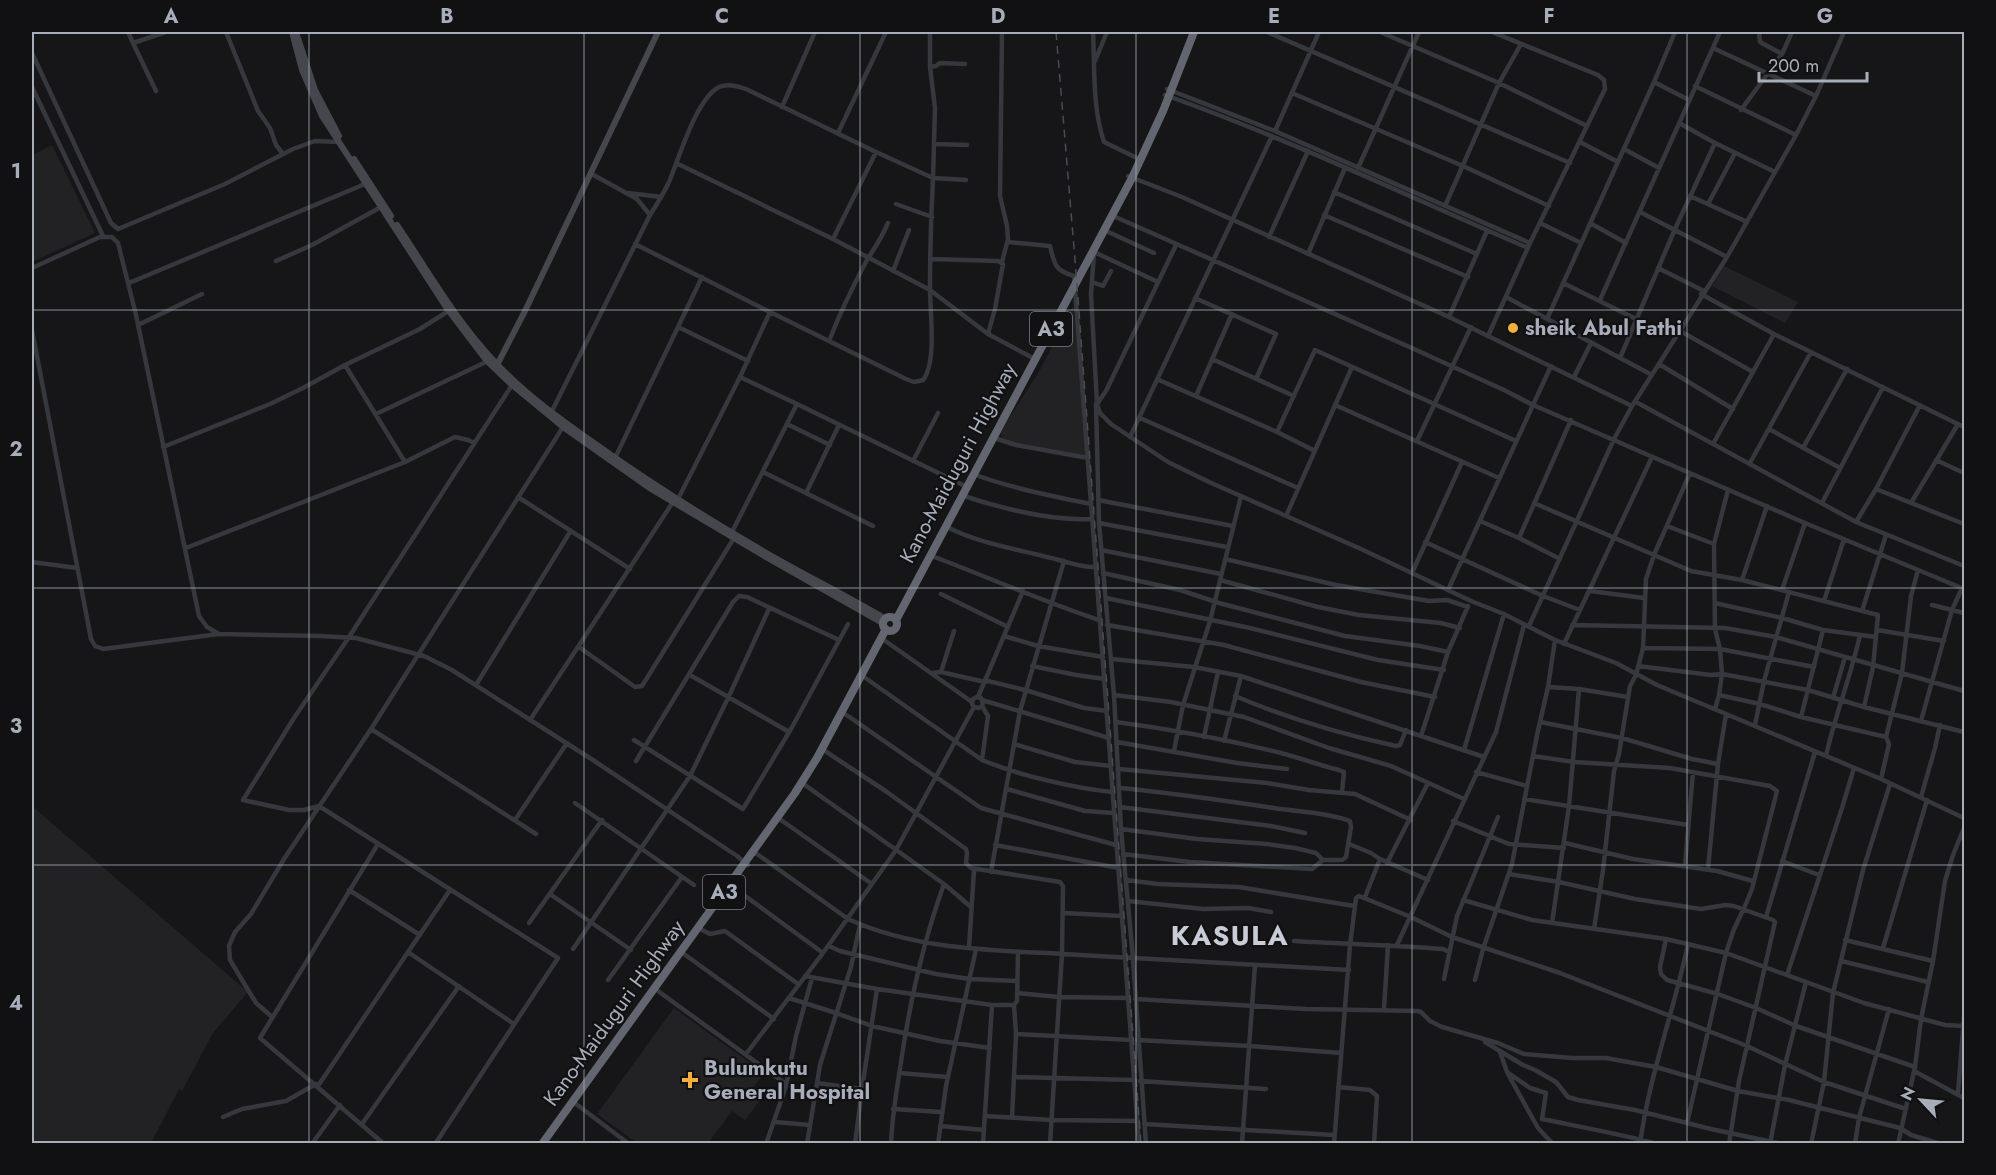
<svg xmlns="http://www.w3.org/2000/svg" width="1996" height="1175" font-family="Jost,sans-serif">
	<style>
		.built { fill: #222225 }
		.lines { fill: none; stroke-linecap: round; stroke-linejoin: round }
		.street { stroke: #37383d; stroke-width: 4.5 }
		.secondary { stroke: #45474d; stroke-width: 6 }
		.highway { stroke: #63666e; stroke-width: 8 }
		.rail { stroke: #4a4c52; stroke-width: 1.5; stroke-dasharray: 8 6; stroke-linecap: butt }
		.grid { fill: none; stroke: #a8adb8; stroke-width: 1.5; stroke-opacity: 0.55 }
		.poi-dot { fill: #f2b134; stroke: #111113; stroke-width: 2 }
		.labels { text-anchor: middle; stroke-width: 4.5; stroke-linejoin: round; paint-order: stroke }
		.shield { fill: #111113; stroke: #7b7e86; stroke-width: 1.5 }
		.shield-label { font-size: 20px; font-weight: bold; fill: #a8adb8 }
		.poi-label { font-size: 21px; font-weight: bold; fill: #a8adb8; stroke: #111113; text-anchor: start }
		.street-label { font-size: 21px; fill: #a8adb8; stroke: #111113 }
		.district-label { font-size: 27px; font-weight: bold; letter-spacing: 1.5px; fill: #c9ccd4; stroke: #111113 }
		.neatline { fill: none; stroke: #a8adb8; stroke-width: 2 }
		.grid-label { font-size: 20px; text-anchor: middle; font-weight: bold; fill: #a8adb8 }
	</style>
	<rect width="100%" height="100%" fill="#161618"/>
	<path class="built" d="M52 145 95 233 32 262V155Z
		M1724 266 1798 302 1785 323 1712 286Z
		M1073 306 1088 458 1004 442 1000 432 1040 370Z
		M32 806 248 992 213 1033 182 1091 179 1089 151 1143H32Z
		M674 1008 764 1073 753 1088 764 1095 745 1120 732 1111 708 1143H637L597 1114Z"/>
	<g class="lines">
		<path class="street" d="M128 32 133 43 166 32
			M226 32 258 111 270 128 276 145 283 154
			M1002 32 1000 196 1007 226 1008 239 1002 262
			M1093 32C1095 69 1092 106 1104 142L1137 158
			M1267 32 1570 163
			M1380 32 1499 83 1587 126
			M1759 32 1760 42 1782 54
			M133 43 156 91
			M1713 48 1816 96
			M32 53 111 223 118 229 225 184 293 149 315 141 339 142
			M1095 61 1107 32
			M930 67 936 66 940 63 965 64
			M1654 82 1689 100
			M1695 86 1796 135
			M32 87 103 236
			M1167 89 1275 131 1530 243
			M1292 93 1463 166 1549 206
			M1165 95C1289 139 1407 196 1528 248
			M782 107 815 32
			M1741 110 1782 54 1792 32
			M1679 123 1715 143 1775 172
			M1275 131 1319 32
			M838 133 886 32
			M1580 142 1618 162
			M934 144 967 145
			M1624 149 1659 168
			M676 163 833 239 930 290 988 334 1031 357
			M1358 168 1419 32
			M1128 176 1182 197 1449 317 1632 406
			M1334 192 1477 254
			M628 193 661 197
			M1690 196 1745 221
			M896 204 932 217
			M1708 204 1735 153
			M1445 206 1499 83 1521 44
			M1640 212 1727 257
			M650 215C657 204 664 193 669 182 679 158 696 99 719 87 728 83 738 86 746 89L876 152 933 178 935 108 930 67V32
			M1111 215 1414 349 1504 390 1533 405 1805 523 1964 589
			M1324 215 1468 277
			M1540 223 1581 243
			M1590 223 1626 243
			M1104 230 1154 253
			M1269 237 1308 151
			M833 239 876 152
			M1008 242 1050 246C1055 265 1054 270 1074 276L1139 1144
			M635 244 770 312 740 377 797 404 732 532
			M1094 252 1158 282
			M1094 254 1091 294 1097 404 1100 413 1111 424 1168 462 1209 482 1361 549 1471 601 1504 614 1555 640 1616 663 1657 685 1881 779 1964 818
			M1308 254 1345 168
			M931 259 998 261 1003 264 995 309 988 334
			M276 261 312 245 381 207
			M32 268 100 237H112L118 243 136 315 199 616 207 627 219 634
			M1658 268 1704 291
			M893 271 909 230
			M1092 282 1103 286 1111 271
			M129 283 365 184
			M1563 283 1636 319
			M1701 294 1774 334 1964 427
			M1506 297 1652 375
			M1195 298 1276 334 1256 379
			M1600 300 1720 32
			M770 312 906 379 914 382 923 380C937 362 930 312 930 289 930 252 931 215 933 178L966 180
			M1449 317 1487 231
			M1547 319 1654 82 1675 32
			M138 325 202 294
			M678 327 748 361
			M32 330 91 639 95 646 103 649 219 634 320 636 356 638 424 656 452 670 596 762 734 854
			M1680 331 1753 372
			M1488 336 1530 243 1605 89 1604 80 1598 75 1492 32
			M829 341C840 313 853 286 867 260 875 248 882 237 888 223
			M1620 358 1675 229 1715 143
			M1212 359 1294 396
			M1659 364 1733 409
			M345 365 405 462 455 437 468 440 474 443
			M1574 377 1591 343
			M1159 380 1277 432 1313 450
			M1196 396 1232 314
			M1636 402 1856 522 1964 566
			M797 404 963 485
			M1096 404 1099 523 1114 695 1121 829 1133 958 1146 1144
			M1097 404 1106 391 1176 245
			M1335 405 1499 478
			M551 413 650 215 637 199 590 173
			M376 414 488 361
			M1140 418 1298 488
			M787 424 830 445
			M1769 429 1840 468
			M1277 432 1315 350 1516 441
			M1130 437 1272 136
			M994 438 1016 445 1088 458
			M1417 441 1471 327
			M1713 444 1774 334
			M163 447 270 404 303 388 345 365 420 329 450 310
			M1803 448 1847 369
			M615 458 702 277
			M1936 460 1964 473
			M913 461 938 413
			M1750 463 1811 352
			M763 472 873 526
			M973 474C1011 488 1051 496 1091 504
			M1876 489 1964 524
			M806 493 839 425
			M961 495C1000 508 1052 521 1092 519
			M518 497 630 569
			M678 499 740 377
			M1098 500 1233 526
			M1534 503 1691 571 1742 580 1878 615 1873 667 1864 707
			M1822 503 1883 387
			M1911 503 1958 424
			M1286 516 1352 367
			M1480 521 1519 538 1560 559
			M1856 522 1876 489 1920 405
			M1099 523 1227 547
			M945 526C977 543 1016 549 1051 558 1066 561 1080 568 1096 567
			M1667 526 1714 544
			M1519 538 1571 420
			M1425 542 1543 596 1580 610
			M186 548 405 462
			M1101 550 1221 574
			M929 555C986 576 1041 601 1099 620
			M1225 559 1336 585 1429 601 1447 600 1468 607
			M32 562 77 568
			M1103 573 1180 590 1219 603 1345 636 1420 646 1448 652
			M1412 573 1462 462
			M1220 580 1318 607 1359 615 1441 623 1460 628
			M1742 580 1767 506
			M1448 590 1551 366
			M1782 590 1805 523
			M1590 591 1644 598
			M941 594 1008 627
			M1106 598 1250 628 1378 660 1444 670
			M1824 601 1844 539
			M1715 603 1782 618 1823 630 1876 637
			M1932 605 1964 613
			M1862 611 1886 535
			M1107 625 1224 645 1361 682 1435 697
			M1572 625 1725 628 1776 637 1964 691
			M1529 626 1614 439 1632 406 1727 257 1796 135 1816 96 1844 32
			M1877 630 1944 641
			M1004 636 1038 646 1103 657
			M884 640 972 702
			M1564 644 1652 457
			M579 647 635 687 642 686 734 538
			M1643 648 1720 649 1814 667
			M1111 659 1194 667 1241 676 1484 757
			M1032 666 1076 675 1105 679
			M1638 666 1711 675 1722 674 1808 690 1864 707 1964 732
			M941 672 954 631
			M932 673 941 672 985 682 988 681 1025 690 1084 708 1107 711
			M690 675 789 732
			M864 677 982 760C1018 775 1073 788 1112 792
			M476 685 570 532
			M1548 687 1579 689 1628 697
			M1114 695 1171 702 1244 717 1329 748 1391 766 1464 799
			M1719 695 1760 704 1801 717 1886 737
			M1235 696C1287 718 1341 734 1396 746L1400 745 1406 730
			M978 697 1023 591
			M1833 698 1845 657
			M982 700 1109 738
			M1715 709 1719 695 1722 674 1720 649 1715 629 1714 544 1728 490
			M845 714 981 808 1116 845
			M1801 717 1823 630
			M530 720 673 502
			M1921 721 1952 610 1962 588
			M1116 722C1170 729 1224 739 1277 752 1298 757 1318 765 1339 770L1344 772 1342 792
			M1540 722 1622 738 1692 759 1718 764
			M1755 725 1764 681 1789 592
			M371 729 536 834
			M1421 736 1448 652 1468 606
			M1204 737 1218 672
			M634 740 743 809 791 729 848 624
			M1224 741 1241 676
			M1117 742 1237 763 1287 769
			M1014 744 1075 762 1111 766
			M1464 750 1504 614
			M825 751 887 792 966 849 967 853 966 863 971 868 1060 882 1063 886 1062 954 1050 1144
			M1174 751 1183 705 1210 621 1241 496
			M1533 756 1574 762 1670 768 1770 786 1777 791 1752 889 1745 906 1734 929 1726 953 1687 1123
			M1826 756C1835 715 1851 676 1860 635
			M982 760 988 716 982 706 983 703 981 698 977 697 973 699 972 704 974 707 979 708 982 706
			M636 761 733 602 739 596 747 597 839 640
			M1119 769 1267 783 1309 790 1355 794 1411 820
			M1476 772 1527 786
			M1881 779 1889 744 1886 737 1902 673 1911 596 1918 570
			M805 785 944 884 971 907
			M1120 788C1174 793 1227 801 1281 809 1303 812 1329 813 1350 821L1351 827 1346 857 1342 860H1323L1312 869 1190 862 1123 854
			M1007 789 1085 811 1114 813
			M1921 797 1935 748 1940 725
			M1524 799 1688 825
			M575 803 694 885
			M1120 807 1271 826 1305 833
			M515 820 567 743
			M781 820 872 884
			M1453 821 1509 844 1564 848
			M1121 829 1197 839 1267 844 1295 848 1316 853 1323 860
			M1565 843 1633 859 1717 871 1753 881
			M378 844 260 1038 384 1144
			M1349 844 1371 853 1380 859 1428 880
			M995 845 1119 868
			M757 854 848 919C920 952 1002 950 1080 955 1170 960 1259 965 1349 970
			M737 856 748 865
			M1782 861 1819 875
			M1387 863 1428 783
			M1685 865 1693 772
			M1708 869 1718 764 1726 714
			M991 872 1020 711 1064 561
			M1509 874 1559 882 1635 899 1701 909 1726 905 1734 906 1773 920 1775 922 1739 1081 1729 1144
			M1126 880 1158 884 1239 887 1354 906
			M733 887 823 953
			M349 890 420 935
			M450 890 408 952 514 1024
			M550 894 631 950
			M1365 897 1380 859
			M1463 900 1532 920 1666 939 1726 953 1864 1003 1945 1025 1964 1026
			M1128 901 1203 909 1248 908 1271 912
			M1064 913 1122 916
			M1766 917 1815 752
			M529 923 602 820
			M1552 923 1569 806 1579 689
			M1594 929 1603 870 1614 771 1619 754 1630 686 1636 675 1643 648 1646 579 1654 555 1690 473
			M702 930 710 934 725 931 798 984
			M1666 939 1660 967 1661 974 1667 980 1718 994 1756 1008 1796 1026 1915 1067
			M1845 940 1933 961
			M1294 941C1344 944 1393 945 1443 949L1449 952
			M1397 945 1496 732 1524 625
			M829 946 840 951 936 974 970 979 1017 981
			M969 948 974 870
			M1883 948 1927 800
			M573 949 690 776 729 696 769 609
			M684 954 774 1019
			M1841 961 1928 982
			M1787 975 1842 808 1854 768
			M805 976 877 989 992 1005H1014
			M1444 979 1457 916 1498 817
			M608 980 682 877
			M1475 980 1483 949 1512 864 1537 735 1548 687 1555 640
			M658 991 786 1084
			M1017 993 1059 997 1128 998
			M789 998 836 1013 872 1026 940 1041 990 1048
			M1135 999 1306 1009 1418 1011 1421 1012 1430 1021 1442 1027 1498 1043 1524 1054 1572 1058H1606L1656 1067 1738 1091 1789 1100 1900 1128 1911 1135 1941 1144
			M1384 1009 1388 945
			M271 1016 256 1003 230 960 229 946 235 932 251 914 284 859 371 729 563 427
			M1016 1034 1131 1040
			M1137 1040 1250 1046 1341 1053
			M1485 1042 1523 1065 1535 1070 1556 1082 1568 1097 1578 1100 1635 1110 1711 1129 1782 1144
			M1500 1052 1507 1072 1530 1088 1546 1093 1542 1119C1581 1127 1620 1134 1658 1144
			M746 1054 823 953 896 850 974 707
			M1914 1071 1964 1098
			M899 1073 948 1077
			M1508 1074 1538 1128 1553 1144
			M1014 1077 1134 1080
			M1140 1081 1266 1089
			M817 1083 862 1089
			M318 1086 408 952
			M1338 1087 1370 1090 1377 1096 1374 1144
			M1958 1094 1964 1016
			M576 1104 629 1144
			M893 1109 941 1112
			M985 1116 1051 1120 1138 1121
			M223 1117 242 1109 286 1101 316 1084
			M1012 1118 1016 1034 1014 1005 1017 1001 1018 952
			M775 1122 810 1125
			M362 1124 459 986
			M1144 1124 1334 1135
			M940 1126 984 1130
			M312 1144 340 1105
			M435 1144 558 958 319 806 304 810H289L243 800 294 718 349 637 512 385
			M766 1144 786 1086 796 1036 812 978
			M807 1144 820 1065 851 967 860 924
			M855 1144 862 1089 877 989
			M891 1144C892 1116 897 1089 901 1062 910 1001 923 942 944 884
			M938 1144 946 1086 976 949
			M983 1144 992 1005
			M1242 1144 1255 965
			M1334 1144 1350 945 1356 898 1359 896 1411 917 1452 937 1560 973 1747 1046 1824 1082 1906 1109
			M1640 1144C1649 1076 1674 1011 1688 944
			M1770 1144 1785 1065 1806 982
			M1811 1144 1824 1082 1833 993 1863 870 1890 784
			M1855 1144 1859 1118 1889 1009
			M1898 1144 1915 1067 1921 1019 1933 961 1945 881 1953 855 1964 828"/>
		<path class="secondary" d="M292 32 302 70 322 116 448 310 486 360 512 385 563 427 651 489 771 560 884 624
			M296 32 315 90 339 136
			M354 159 391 216
			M397 225C428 271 456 321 495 362 525 394 561 420 597 445 653 485 711 521 770 555 809 577 848 597 886 619
			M497 365 525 311 658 32"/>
		<path class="highway" d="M883 624a7 7 0 1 1 14 0a7 7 0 1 1-14 0Z
			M896 620 1132 178 1163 111 1194 32
			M542 1144 795 793 817 758 886 629"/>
		<path class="rail" d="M1056 32 1076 272 1141 1144"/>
	</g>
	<path class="grid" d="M309 32V1144M584 32V1144M860 32V1144M1136 32V1144M1412 32V1144M1687 32V1144M32 310H1964M32 588H1964M32 865H1964"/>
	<g class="poi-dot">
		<circle cx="1513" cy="328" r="6"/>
		<path d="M687 1071h6v6h6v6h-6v6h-6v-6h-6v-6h6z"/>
	</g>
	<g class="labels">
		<g class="shield">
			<rect x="1030" y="312" width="42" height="34" rx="4.5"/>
			<rect x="703" y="875" width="42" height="34" rx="4.5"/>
		</g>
		<g class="shield-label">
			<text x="1051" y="336">A3</text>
			<text x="724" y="899">A3</text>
		</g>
		<g class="poi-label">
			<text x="1525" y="335">sheik Abul Fathi</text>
			<text x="704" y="1075">Bulumkutu<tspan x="704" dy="24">General Hospital</tspan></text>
		</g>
		<g class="street-label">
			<text transform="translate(958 463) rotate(-62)" y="7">Kano-Maiduguri Highway</text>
			<text transform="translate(614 1013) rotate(-54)" y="7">Kano-Maiduguri Highway</text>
		</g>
		<g class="district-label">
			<text x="1230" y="945">KASULA</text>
		</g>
	</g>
	<rect width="1996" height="1175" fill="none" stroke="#111113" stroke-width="66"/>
	<g transform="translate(1921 1100) rotate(296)" stroke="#111113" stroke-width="4.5" paint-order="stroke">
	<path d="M0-4.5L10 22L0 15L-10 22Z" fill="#a8adb8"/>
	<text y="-9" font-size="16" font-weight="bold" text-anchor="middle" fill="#a8adb8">N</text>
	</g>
	<path d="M1759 72v9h108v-9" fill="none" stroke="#a8adb8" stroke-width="3"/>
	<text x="1768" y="72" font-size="18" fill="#a8adb8" stroke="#111113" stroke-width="4.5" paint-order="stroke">200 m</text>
	<rect x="33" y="33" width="1930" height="1109" class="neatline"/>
	<g class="grid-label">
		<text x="171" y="23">A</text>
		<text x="447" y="23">B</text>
		<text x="722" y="23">C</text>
		<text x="998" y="23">D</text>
		<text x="1274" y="23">E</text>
		<text x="1549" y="23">F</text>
		<text x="1825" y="23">G</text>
		<text x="16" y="178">1</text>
		<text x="16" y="456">2</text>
		<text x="16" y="733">3</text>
		<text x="16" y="1010">4</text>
	</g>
</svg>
